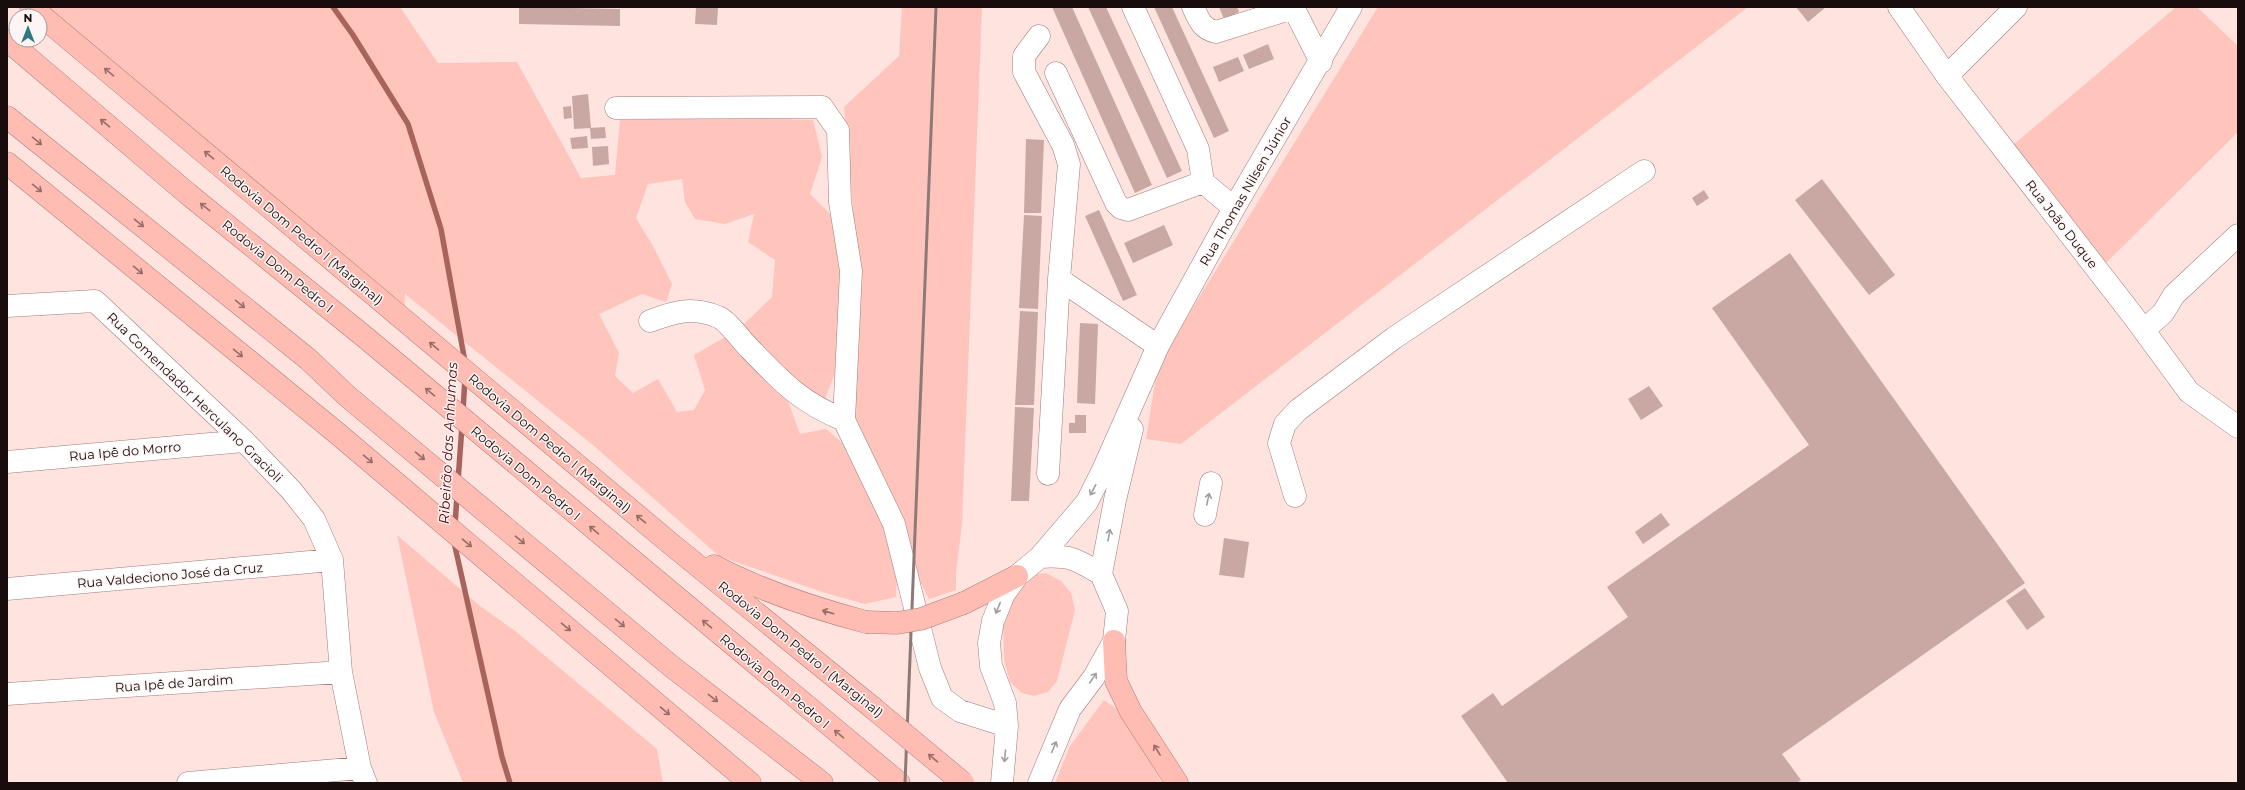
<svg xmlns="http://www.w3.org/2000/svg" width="2245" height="790" font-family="Montserrat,sans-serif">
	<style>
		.green { fill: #ffc4bc }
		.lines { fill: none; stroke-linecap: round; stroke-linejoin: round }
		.stream { stroke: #a7635c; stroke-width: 5.5 }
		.building { fill: #c9a8a4 }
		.minor-casing { stroke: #9c7d79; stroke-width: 23 }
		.highway-casing { stroke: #ae7f79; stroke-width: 23 }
		.minor { stroke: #fff; stroke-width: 22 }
		.highway { stroke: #ffbcb3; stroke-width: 22 }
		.rail { stroke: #8d7977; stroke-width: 3 }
		.highway-bridge-casing { stroke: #ae7f79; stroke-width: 23; stroke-linecap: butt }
		.highway-bridge { stroke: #ffbcb3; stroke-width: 22 }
		.oneway { stroke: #976d68 }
		.oneway2 { stroke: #a39e9e }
		.labels { text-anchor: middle; stroke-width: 3; stroke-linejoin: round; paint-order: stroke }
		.street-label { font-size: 13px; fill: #180d0c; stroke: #fdf5f4 }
		.water-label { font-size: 14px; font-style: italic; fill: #570205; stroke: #fdf5f4 }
	</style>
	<rect width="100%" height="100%" fill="#ffe3df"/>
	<path class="green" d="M29 7H400L438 63 517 62 581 178 615 175 620 120 710 117 813 120 822 157 810 194 837 221 852 279 837 368 825 399 786 385 740 328 772 297 775 260 748 242 754 214 725 224 695 219 685 202 682 179 648 184 636 218 653 246 672 284 666 302 642 294 599 314 619 353 615 376 633 393 658 379 677 412 694 410 705 390 694 355 727 336 787 398 800 434 826 429 846 446 898 557 896 597 865 604 822 592 719 556 594 446 405 294 404 321Z
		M902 7H982L962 524 956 573V590L929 599 911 564 903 516 852 420 859 276 844 107 899 56Z
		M1378 7H1748L1181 444 1146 439 1158 364Z
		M2176 7H2197L2238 46V132L2106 263 2006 151Z
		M397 535 480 606 514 630 657 749 663 783H463L434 712Z
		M1046 573 1061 581 1071 593 1075 610 1057 681 1048 692 1034 696 1022 693 1010 682 1004 660 1003 624 1007 602 1029 575Z
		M1104 700 1120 711 1162 783H1055L1070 746Z"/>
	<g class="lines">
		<path class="stream" d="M333 7 353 35 408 124 441 229 465 362
			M463 411 465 378
			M458 481 462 426
			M455 525 457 496
			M454 542 502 757 510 783"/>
	</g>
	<path class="building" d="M519 7 620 9V26L519 24Z
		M696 7H718L717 25 695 24Z
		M1052 7H1072L1152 185 1135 193Z
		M1088 7H1106L1182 171 1167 178Z
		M1154 7H1172L1229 131 1214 138Z
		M1219 7H1237L1239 12 1224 19Z
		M1796 7H1826L1808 22Z
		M1268 44 1274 59 1249 69 1243 55Z
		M1238 57 1244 71 1219 82 1213 67Z
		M588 94 591 128 574 129 572 96Z
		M571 106 572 118 564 119 563 107Z
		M605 127 606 138 591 139 590 128Z
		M587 136 588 148 572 149 570 138Z
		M1026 139 1044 140 1041 213H1024Z
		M608 146 609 164 593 166 592 147Z
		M1822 179 1895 275 1869 295 1795 200Z
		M1704 190 1709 198 1697 206 1692 198Z
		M1099 210 1137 295 1123 301 1085 216Z
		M1024 215 1042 216 1038 309 1019 308Z
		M1164 225 1173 245 1133 263 1124 243Z
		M1790 253 2025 583 1782 754 1801 780 1797 783H1508L1461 716 1493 693 1502 706 1628 617 1607 587 1809 445 1712 308Z
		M1020 311 1038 312 1034 405H1015Z
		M1080 323 1098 324 1095 404 1077 403Z
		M1649 386 1663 406 1641 420 1628 399Z
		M1015 407 1034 408 1029 501H1011Z
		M1075 415H1086V433H1069V423H1075Z
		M1661 513 1670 525 1643 544 1635 532Z
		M1224 538 1249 542 1244 578 1219 575Z
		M2025 588 2045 617 2027 630 2006 601Z"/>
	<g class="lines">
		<g class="minor-casing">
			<path id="minor" d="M1133 7 1198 149 1203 182 1234 208
				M1193 7C1199 20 1202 29 1216 32L1293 8
				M1293 7 1321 62
				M1899 7 1947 76 2134 317 2189 392 2238 427
				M1039 36 1024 56V72L1063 145 1069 164 1059 279 1048 474
				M1056 73 1116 203 1121 208 1128 210 1203 182
				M1947 76 2016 7
				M616 108 822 107 838 130 840 202 851 271 844 420 894 524 930 668 942 698 960 711 1007 726
				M1059 279 1158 346
				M7 306 95 301 244 441 291 490 314 519 332 560 341 672 360 768 366 783
				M650 321C674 312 692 306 718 317 727 320 742 341 750 349 782 382 800 402 844 420
				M2144 330 2163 313 2174 295 2238 235
				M7 462 244 441
				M1295 496 1279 443 1285 424 1298 410 1394 338 1644 171
				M1205 515 1211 483
				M1040 557C1070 555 1076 559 1101 574
				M7 589 332 560
				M7 694 341 672
				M188 783 360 768
				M1002 783 1007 726 1005 703 991 666 989 643 993 621 1004 594 1017 576 1040 557 1087 502 1103 470 1158 346 1234 208 1351 7
				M1039 783 1070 709 1094 677 1114 641 1117 611 1101 574 1115 500 1132 429"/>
		</g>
		<g class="highway-casing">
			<path id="highway" d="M31 7 671 544 873 708
				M7 40 188 194 366 338 899 783
				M7 117 308 359 347 396 671 666 822 783
				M7 163 338 434 750 783
				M714 566C762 591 813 608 866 622
				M964 603 1017 576
				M1114 641 1116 681 1131 712 1177 783"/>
		</g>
		<use href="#minor" class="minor"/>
		<use href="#highway" class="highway"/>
		<path class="rail" d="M905 783 936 7"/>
		<g class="highway-bridge-casing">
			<path id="highway-bridge" d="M866 622 897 623 921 619 964 603
				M873 708 963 783"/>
		</g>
		<use href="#highway-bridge" class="highway-bridge"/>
	</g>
	<defs><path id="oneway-shaft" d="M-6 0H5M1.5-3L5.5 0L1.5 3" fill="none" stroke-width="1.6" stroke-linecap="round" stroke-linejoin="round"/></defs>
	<g class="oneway">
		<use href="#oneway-shaft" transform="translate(109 72) rotate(-140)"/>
		<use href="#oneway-shaft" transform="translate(105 123) rotate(-140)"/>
		<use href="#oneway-shaft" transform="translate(37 141) rotate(39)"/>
		<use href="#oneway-shaft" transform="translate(209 155) rotate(-140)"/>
		<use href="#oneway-shaft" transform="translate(37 188) rotate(39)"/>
		<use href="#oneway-shaft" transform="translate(205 207) rotate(-142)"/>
		<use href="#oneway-shaft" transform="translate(139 223) rotate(39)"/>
		<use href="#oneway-shaft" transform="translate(138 270) rotate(39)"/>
		<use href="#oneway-shaft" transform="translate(240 304) rotate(39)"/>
		<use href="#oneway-shaft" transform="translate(434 346) rotate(-140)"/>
		<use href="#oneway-shaft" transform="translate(238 353) rotate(39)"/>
		<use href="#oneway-shaft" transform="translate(430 392) rotate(-140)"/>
		<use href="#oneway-shaft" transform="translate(420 456) rotate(40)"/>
		<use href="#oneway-shaft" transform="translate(368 459) rotate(40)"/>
		<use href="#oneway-shaft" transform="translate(641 519) rotate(-140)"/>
		<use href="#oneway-shaft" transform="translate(594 530) rotate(-140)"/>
		<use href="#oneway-shaft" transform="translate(520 540) rotate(40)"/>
		<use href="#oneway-shaft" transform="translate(467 543) rotate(40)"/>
		<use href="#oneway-shaft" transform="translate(828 612) rotate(-164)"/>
		<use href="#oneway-shaft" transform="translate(620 623) rotate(40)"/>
		<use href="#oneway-shaft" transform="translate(707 624) rotate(-140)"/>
		<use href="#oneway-shaft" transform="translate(566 627) rotate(40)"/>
		<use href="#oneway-shaft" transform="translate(713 698) rotate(38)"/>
		<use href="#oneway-shaft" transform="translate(665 711) rotate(40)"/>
		<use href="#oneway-shaft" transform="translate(839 734) rotate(-140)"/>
		<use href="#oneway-shaft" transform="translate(1157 750) rotate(-122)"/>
		<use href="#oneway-shaft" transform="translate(933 758) rotate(-140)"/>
	</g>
	<g class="oneway2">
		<use href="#oneway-shaft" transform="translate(1093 490) rotate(118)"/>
		<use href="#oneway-shaft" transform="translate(1208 499) rotate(-78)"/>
		<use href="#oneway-shaft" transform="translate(1109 535) rotate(-79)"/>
		<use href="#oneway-shaft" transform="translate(998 608) rotate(112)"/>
		<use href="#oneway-shaft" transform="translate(1093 678) rotate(-56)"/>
		<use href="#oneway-shaft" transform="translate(1054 747) rotate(-67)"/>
		<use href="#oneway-shaft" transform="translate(1005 756) rotate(95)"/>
	</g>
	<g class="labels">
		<g class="street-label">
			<text transform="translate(1245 191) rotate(-60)" y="5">Rua Thomas Nilsen Júnior</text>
			<text transform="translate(2062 224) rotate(52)" y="5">Rua João Duque</text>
			<text transform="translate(302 235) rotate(40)" y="5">Rodovia Dom Pedro I (Marginal)</text>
			<text transform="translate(278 266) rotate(39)" y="5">Rodovia Dom Pedro I</text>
			<text transform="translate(195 397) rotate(44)" y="5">Rua Comendador Herculano Gracioli</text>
			<text transform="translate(550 443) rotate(40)" y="5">Rodovia Dom Pedro I (Marginal)</text>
			<text transform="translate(125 451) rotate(-5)" y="5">Rua Ipê do Morro</text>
			<text transform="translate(526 473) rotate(40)" y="5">Rodovia Dom Pedro I</text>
			<text transform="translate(170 575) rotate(-5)" y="5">Rua Valdeciono José da Cruz</text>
			<text transform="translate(801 649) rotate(39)" y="5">Rodovia Dom Pedro I (Marginal)</text>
			<text transform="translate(775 681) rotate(40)" y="5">Rodovia Dom Pedro I</text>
			<text transform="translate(174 683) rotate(-4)" y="5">Rua Ipê de Jardim</text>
		</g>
		<g class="water-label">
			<text transform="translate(448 443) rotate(-87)" y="5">Ribeirão das Anhumas</text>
		</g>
	</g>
	<rect width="2245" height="790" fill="none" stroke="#180d0c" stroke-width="16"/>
	<g transform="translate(28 28)"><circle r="19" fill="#fdf5f4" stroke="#a19897"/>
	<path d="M0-3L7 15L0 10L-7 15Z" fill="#317982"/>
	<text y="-6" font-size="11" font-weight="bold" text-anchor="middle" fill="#180d0c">N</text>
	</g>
</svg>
